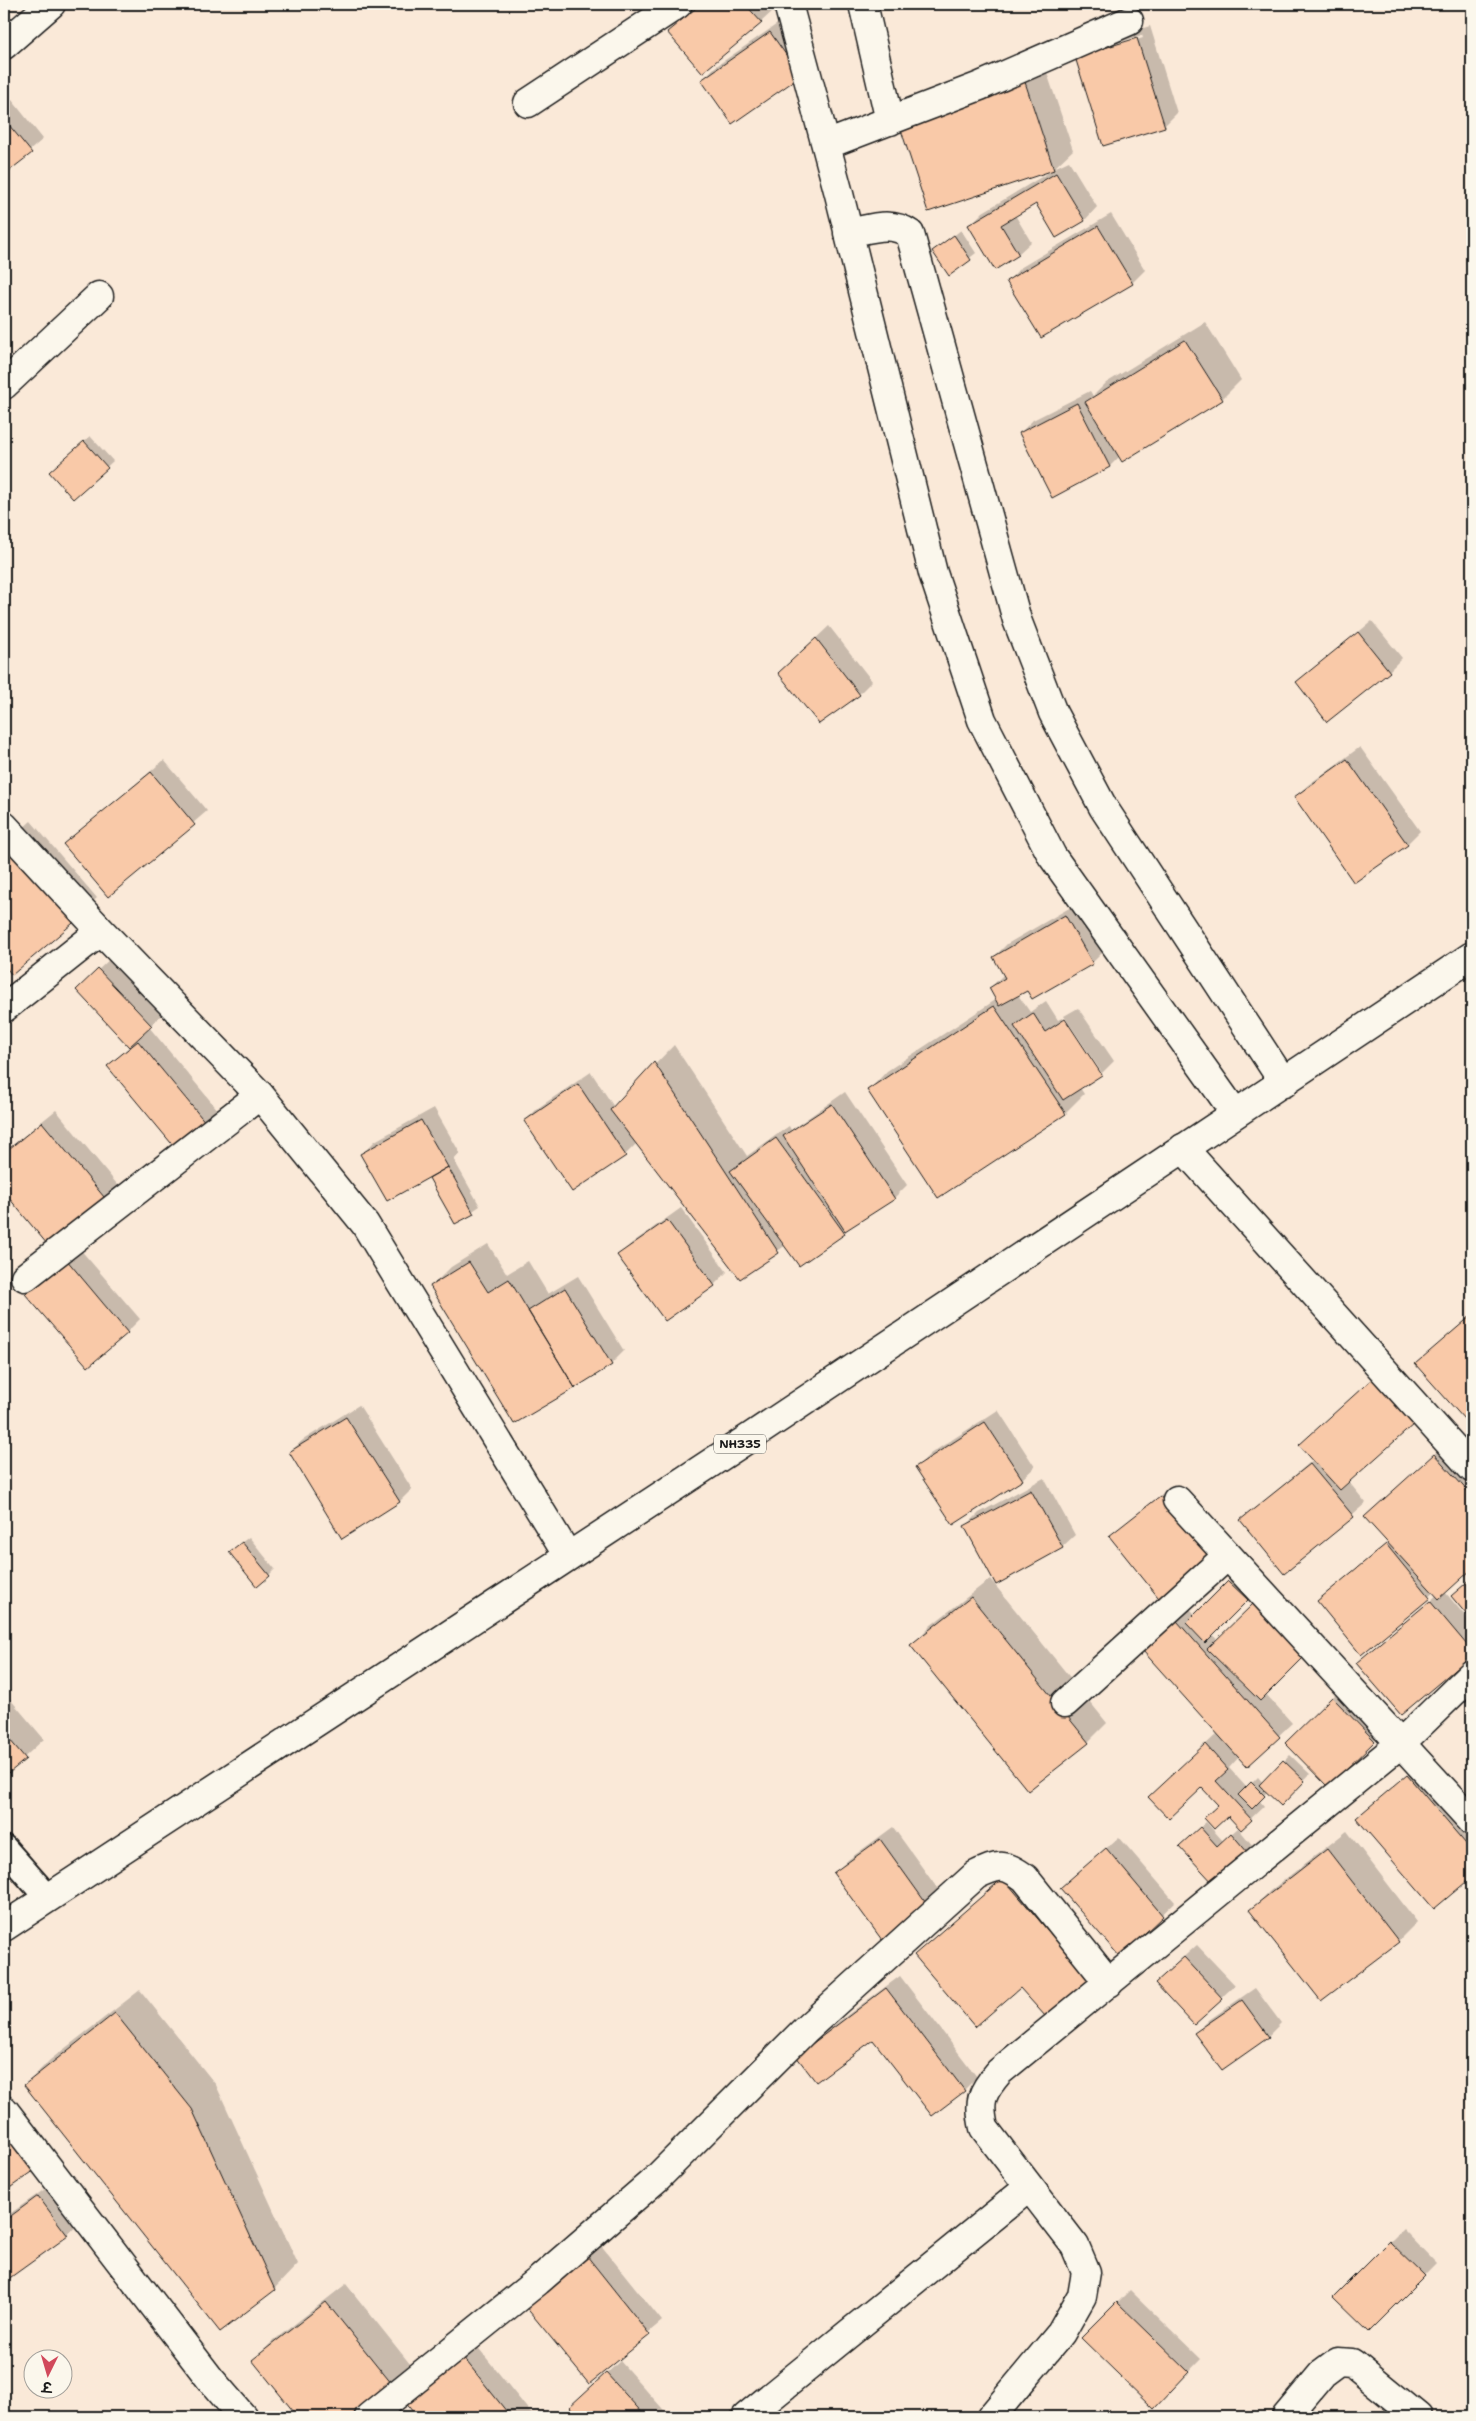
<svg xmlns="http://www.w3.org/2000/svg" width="1476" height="2421" font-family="'Shantell Sans','Playpen Sans Deva',sans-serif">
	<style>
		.shadow { fill: #0003; fill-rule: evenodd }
		.building { fill: #f9c9a8; stroke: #1c1c1c }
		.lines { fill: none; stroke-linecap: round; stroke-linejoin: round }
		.service-casing { stroke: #1c1c1c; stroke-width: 29 }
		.minor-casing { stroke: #1c1c1c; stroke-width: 31 }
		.trunk-casing { stroke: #1c1c1c; stroke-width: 31 }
		.service { stroke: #fbf7ec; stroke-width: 25 }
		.minor { stroke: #fbf7ec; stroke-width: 28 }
		.trunk { stroke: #fbf7ec; stroke-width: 28 }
		.labels { text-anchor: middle; stroke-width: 4; stroke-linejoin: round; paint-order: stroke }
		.shield { fill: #fbf7ec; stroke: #5f5e5a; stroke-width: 1 }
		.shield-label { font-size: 12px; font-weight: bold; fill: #1c1c1c }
	</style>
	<rect width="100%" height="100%" fill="#fae9d8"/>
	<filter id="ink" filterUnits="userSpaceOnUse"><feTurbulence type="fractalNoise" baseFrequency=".02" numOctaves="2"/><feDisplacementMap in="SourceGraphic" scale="10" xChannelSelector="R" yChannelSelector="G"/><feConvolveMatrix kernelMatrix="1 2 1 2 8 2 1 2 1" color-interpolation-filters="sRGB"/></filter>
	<g filter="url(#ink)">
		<path class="shadow" d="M700 4H769L774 10 761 22 668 32Z
			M783 20 813 63 702 80 715 67Z
			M1150 26 1177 113 1164 126 1104 144 1077 58 1090 45ZM1142 35 1143 38 1090 54V51Z
			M1042 58 1073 150 1054 168 1069 161 1097 207 1085 220 1057 236 1036 203 1015 215 1031 242 1018 254 970 225 983 212 1053 170 929 210Z
			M4 90 43 139 5 172 4 170Z
			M1111 214 1145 270 1132 283 1008 281 1020 268Z
			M961 230 976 253 949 274 934 251Z
			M1205 322 1241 380 1222 399 1120 456 1110 466 1020 433 1033 420 1090 391 1093 396 1106 383Z
			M90 436 113 461 73 498 56 466Z
			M1372 621 1402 658 1389 671 1298 682Z
			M829 626 872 681 859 694 792 661Z
			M1360 747 1420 831 1407 844 1295 797 1308 785Z
			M164 760 207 811 108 896 65 844Z
			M31 821 97 898 13 973 4 963V845Z
			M1078 903 1105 950 1092 963 1027 989 1018 995 1030 1012 1046 1001 1058 1020 1062 1018 1099 1073H1102L1064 1016 1078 1008 1114 1061 1101 1074 1080 1088 1084 1094 1065 1113 869 1090 887 1071 997 999 990 988 1004 974 994 957 1007 944Z
			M112 957 164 1012 149 1027 218 1110 206 1122 109 1066 130 1046 77 990Z
			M674 1045 747 1156 789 1126 791 1130 845 1092 907 1185 894 1198 851 1226 844 1233 786 1245 740 1277 637 1143 625 1155 525 1121 538 1108 591 1072 614 1107Z
			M434 1108 460 1153 454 1160 480 1206 456 1222 431 1178 435 1174 362 1154 375 1141Z
			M56 1110 121 1189 52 1248 4 1190V1152Z
			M681 1208 727 1272 714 1285 665 1319 619 1255 632 1243Z
			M488 1244 507 1274 528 1261 548 1294 578 1276 624 1351 611 1364 574 1387 432 1286 451 1267Z
			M79 1248 140 1319 127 1332 27 1294Z
			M1472 1314V1412L1465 1418 1417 1364Z
			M359 1405 412 1489 399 1502 290 1452 303 1440Z
			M998 1410 1035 1467 1022 1479 917 1467 930 1454Z
			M1454 1436 1472 1457V1567L1445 1592 1472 1624V1653L1401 1713 1358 1663 1437 1595 1434 1592 1361 1653 1318 1601 1388 1542 1366 1517Z
			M1314 1459 1348 1481 1366 1503 1284 1572 1242 1520Z
			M1044 1478 1075 1535 1062 1547 966 1526 979 1513Z
			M1174 1484 1224 1547 1212 1560 1111 1536Z
			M249 1537 275 1569 269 1575 237 1546Z
			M1235 1575 1253 1593 1212 1634 1292 1723 1247 1765 1239 1757 1229 1768 1247 1788 1258 1777 1263 1783 1290 1755 1310 1774 1281 1804 1268 1791 1259 1800 1264 1806 1241 1828 1202 1786 1163 1784 1218 1733 1158 1638 1190 1609 1196 1615Z
			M990 1579 1107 1723 1088 1742 1028 1789 912 1645 930 1626Z
			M1345 1685 1387 1727 1328 1785 1287 1743Z
			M4 1692 44 1739 4 1776Z
			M1421 1763 1472 1823V1875L1434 1907 1357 1818Z
			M1206 1822 1223 1841 1238 1828 1253 1846 1247 1852 1187 1840Z
			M893 1827 940 1892 882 1938 835 1873 848 1860Z
			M1347 1831 1417 1922 1398 1941 1321 2000 1251 1910 1270 1891Z
			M1119 1837 1175 1902 1120 1955 1075 1876Z
			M1023 1860 1108 1960 1020 1986 915 1955Z
			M1197 1945 1235 1985 1194 2023 1169 1970Z
			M900 1976 977 2077 964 2090 874 2038 798 2056 810 2043Z
			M1255 1988 1281 2023 1268 2036 1222 2069 1196 2033 1209 2020Z
			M140 1990 216 2085 298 2264 274 2289 25 2085 50 2060Z
			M4 2102 34 2169 4 2191Z
			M52 2184 80 2223 67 2235 4 2281V2218Z
			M1403 2229 1436 2263 1369 2331 1335 2297Z
			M600 2244 662 2321 589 2382 527 2306Z
			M346 2284 410 2364 391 2383 347 2417H299L254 2360 273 2341Z
			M1130 2290 1201 2359 1154 2407 1082 2338Z
			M476 2345 534 2417H418L406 2402Z
			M620 2361 670 2417H581L571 2407Z"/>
		<path class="building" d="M701 4H745L762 23 702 73 667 32Z
			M770 32 801 76 732 124 701 80Z
			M1137 38 1165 127 1103 146 1075 57Z
			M1023 76 1054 170 928 212 900 127Z
			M4 119 32 153 5 174 4 172Z
			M1056 173 1085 221 1056 238 1036 204 1001 225 1019 255 995 270 968 225Z
			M1098 226 1133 284 1041 338 1006 281Z
			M954 235 971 260 949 276 932 251Z
			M1185 340 1223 400 1122 462 1085 402Z
			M1077 403 1110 467 1052 498 1019 433Z
			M84 441 108 468 73 499 49 472Z
			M1358 632 1390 672 1327 722 1296 682Z
			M816 638 860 695 819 724 778 673Z
			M1347 759 1408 845 1354 883 1294 797Z
			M151 772 195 825 108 897 63 844Z
			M4 846 79 918 12 975 4 965Z
			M1065 915 1093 964 1032 999 1027 991 999 1006 989 988 1005 978 993 957Z
			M98 969 152 1026 129 1047 76 990Z
			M994 1006 1066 1114 938 1198 867 1090Z
			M1033 1013 1045 1032 1065 1019 1102 1075 1063 1100 1014 1026Z
			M138 1041 206 1123 176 1149 107 1066Z
			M654 1062 779 1253 740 1279 610 1110Z
			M578 1084 626 1156 572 1192 524 1121Z
			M832 1104 895 1199 845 1231 783 1136Z
			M421 1120 448 1167 387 1201 360 1154Z
			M42 1122 109 1203 52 1250 4 1192V1153Z
			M776 1138 845 1234 799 1266 730 1171Z
			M448 1167 474 1214 455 1224 429 1178Z
			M667 1220 715 1286 665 1321 617 1255Z
			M66 1259 128 1333 88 1367 25 1294Z
			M469 1262 488 1292 509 1279 575 1388 514 1424 430 1286Z
			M565 1288 612 1365 575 1388 528 1311Z
			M1472 1315V1414L1465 1420 1415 1364Z
			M1373 1378 1414 1424 1340 1490 1299 1445Z
			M346 1417 400 1502 342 1539 289 1452Z
			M985 1422 1023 1480 953 1525 915 1467Z
			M1434 1454 1472 1496V1569L1439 1599 1364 1517Z
			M1310 1464 1354 1517 1284 1574 1240 1520Z
			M1031 1490 1063 1548 996 1585 964 1526Z
			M1160 1496 1213 1561 1162 1602 1109 1536Z
			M242 1542 270 1576 257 1587 229 1552Z
			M1386 1544 1430 1598 1361 1655 1317 1601Z
			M1472 1578V1621L1451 1596Z
			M1228 1581 1248 1600 1205 1643 1186 1623Z
			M971 1597 1089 1743 1028 1791 910 1645Z
			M1430 1601 1472 1651V1655L1401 1715 1356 1663Z
			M1255 1602 1307 1654 1260 1701 1207 1649Z
			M1177 1621 1280 1737 1247 1767 1143 1651Z
			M1332 1697 1375 1741 1328 1787 1285 1743Z
			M4 1733 26 1759 4 1777Z
			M1205 1744 1228 1770 1216 1781 1252 1820 1241 1830 1228 1816 1214 1829 1204 1818 1218 1805 1202 1788 1169 1819 1148 1797Z
			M1283 1760 1305 1781 1281 1806 1259 1785Z
			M1407 1775 1472 1851V1877L1434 1909 1356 1818Z
			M1251 1782 1265 1796 1252 1809 1238 1795Z
			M1200 1827 1217 1846 1231 1833 1248 1853 1214 1884 1179 1846Z
			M880 1839 928 1906 882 1940 833 1873Z
			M1106 1848 1163 1916 1120 1957 1060 1888Z
			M1327 1849 1399 1942 1321 2001 1249 1910Z
			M1003 1878 1090 1980 1046 2017 1020 1988 975 2027 914 1955Z
			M1184 1957 1223 1999 1194 2025 1155 1983Z
			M886 1988 965 2091 932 2116 873 2040 816 2082 796 2056Z
			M1242 2000 1269 2037 1222 2070 1194 2033Z
			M115 2013 192 2109 275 2290 220 2332 24 2085Z
			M4 2128 35 2170 4 2192Z
			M38 2196 68 2236 4 2282V2221Z
			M1389 2241 1425 2276 1369 2332 1333 2297Z
			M587 2256 650 2335 589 2384 525 2306Z
			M326 2302 392 2384 349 2417H298L252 2360Z
			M1117 2302 1189 2372 1154 2409 1081 2338Z
			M463 2357 511 2417H417L405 2402Z
			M606 2373 646 2417H579L569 2407Z"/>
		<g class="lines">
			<g class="service-casing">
				<path id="service" d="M4 1848 48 1898"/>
			</g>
			<g class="minor-casing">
				<path id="minor" d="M788 4 839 194 933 573 982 720 1052 856 1235 1113
					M863 4 890 121
					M4 45 51 4
					M528 103 678 4
					M826 145 980 86 1129 21
					M848 233C870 229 891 220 910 234L1017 620 1053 713 1103 807 1284 1083
					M4 385 99 296
					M4 826 101 931 260 1095 365 1224 568 1556
					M4 1008 101 931
					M1183 1148 1472 1468
					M25 1277 260 1095
					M1177 1500 1472 1821
					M1065 1703 1227 1556
					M4 2110 211 2380 243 2417
					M369 2417 538 2281 656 2179 806 2029 976 1875C999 1864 1004 1863 1025 1878L1109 1983
					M746 2417 1028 2188
					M991 2417 1061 2333 1082 2296 1086 2272 1075 2246 984 2128C978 2101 981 2093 999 2072L1400 1744 1472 1674
					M1286 2417 1322 2374 1338 2362 1352 2363 1418 2417"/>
			</g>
			<g class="trunk-casing">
				<path id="trunk" d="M4 1927 752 1436 1472 956"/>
			</g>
			<use href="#service" class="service"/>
			<use href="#minor" class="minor"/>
			<use href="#trunk" class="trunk"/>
		</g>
	</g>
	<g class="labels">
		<rect class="shield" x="714" y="1434.5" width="52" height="19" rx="4"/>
		<g class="shield-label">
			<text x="740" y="1448">NH335</text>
		</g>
	</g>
	<rect width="1476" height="2421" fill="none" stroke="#fbf7ec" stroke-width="20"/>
	<rect x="10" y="10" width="1456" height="2401" fill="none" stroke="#1c1c1c" stroke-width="2" filter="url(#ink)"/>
	<g transform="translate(48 2374) rotate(185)"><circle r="24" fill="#fbf7ec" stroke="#a29f99"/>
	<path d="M0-4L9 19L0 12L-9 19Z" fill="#d1495b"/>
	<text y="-8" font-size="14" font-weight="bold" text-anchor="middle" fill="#1c1c1c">उ</text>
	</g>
</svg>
